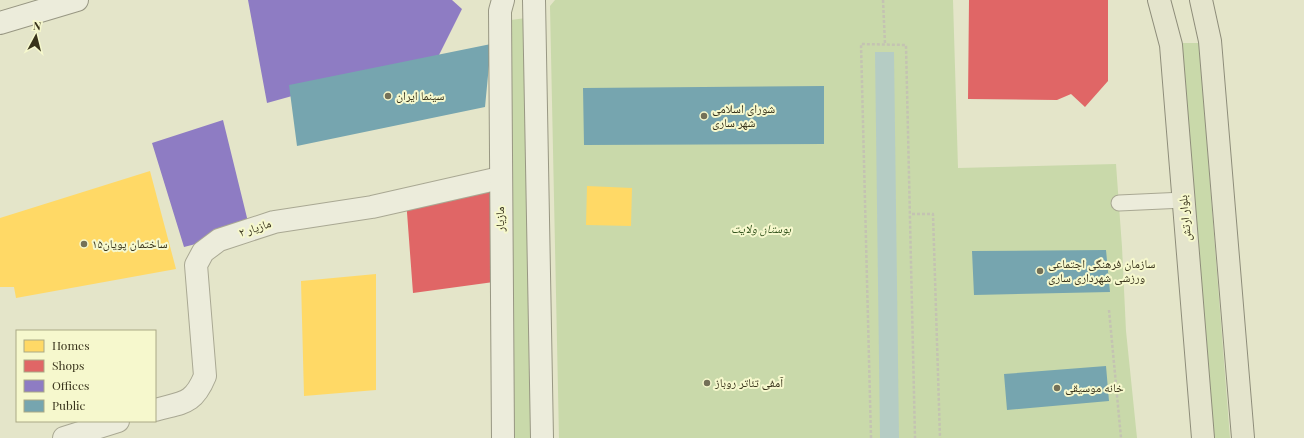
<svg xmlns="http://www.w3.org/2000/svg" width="1304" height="438" font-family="'Playfair Display','Noto Naskh Arabic',serif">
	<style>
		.green { fill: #c9d9aa }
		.water { fill: #b5ccc4 }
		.homes { fill: #ffd966 }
		.shops { fill: #e06666 }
		.offices { fill: #8e7cc3 }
		.public { fill: #76a5af }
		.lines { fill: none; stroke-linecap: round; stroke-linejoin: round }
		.lane-casing { stroke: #a9a893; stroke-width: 17 }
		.street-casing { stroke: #a9a893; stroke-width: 24 }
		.secondary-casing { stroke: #989783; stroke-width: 24 }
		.primary-casing { stroke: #8e8d7a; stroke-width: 24 }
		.path { stroke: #c4c3b2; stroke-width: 2.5; stroke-dasharray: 3 2; stroke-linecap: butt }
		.lane { stroke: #ececdb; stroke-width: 15 }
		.street { stroke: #ececdb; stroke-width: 22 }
		.secondary { stroke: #ececdb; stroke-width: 22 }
		.primary { stroke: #e4e4cc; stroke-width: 22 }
		.poi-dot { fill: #747158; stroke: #f6f8cd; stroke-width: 1.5 }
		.labels { text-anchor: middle; stroke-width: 4; stroke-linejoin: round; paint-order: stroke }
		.poi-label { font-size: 12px; fill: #38331b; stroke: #f6f8cd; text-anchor: start }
		.street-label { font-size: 12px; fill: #38331b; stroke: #f6f8cd }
		.park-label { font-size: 12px; font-style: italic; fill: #365620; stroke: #f6f8cd }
	</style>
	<rect width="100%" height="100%" fill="#e4e5c9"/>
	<path class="green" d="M555 0H953L958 168 1116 164 1122 247 1126 331 1137 438H559L550 6Z
		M526 18 533 438H512L511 20Z
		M1178 43H1199L1230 438H1213Z"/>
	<path class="water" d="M875 52H894L899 438H880Z"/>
	<path class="homes" d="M150 171 176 269 16 298 14 287H0V218Z
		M587 186 632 188 631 226 586 225Z
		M376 274V390L304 396 301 281Z"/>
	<path class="shops" d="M969 0H1108V81L1085 107 1071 94 1057 100 968 99Z
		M500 178 501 281 413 293 406 199Z"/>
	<path class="offices" d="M248 0H452L462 9 439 55 267 103Z
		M223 120 250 230 184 247 152 143Z"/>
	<path class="public" d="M491 44 485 107 297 146 289 85Z
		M824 86V144L584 145 583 88Z
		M1106 250 1110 292 974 295 972 251Z
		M1106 366 1109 401 1007 410 1004 374Z"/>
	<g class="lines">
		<g class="lane-casing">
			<path id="lane" d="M1119 203 1184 200"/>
		</g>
		<g class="street-casing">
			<path id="street" d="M155 410C183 402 193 405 205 376L196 265 203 252 219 240 274 222 372 207 500 178
				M64 438 118 421"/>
		</g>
		<g class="secondary-casing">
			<path id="secondary" d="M503 0 500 11 503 438
				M534 0 542 438
				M0 23 77 0"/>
		</g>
		<g class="primary-casing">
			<path id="primary" d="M1159 0 1171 45 1203 438
				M1201 0 1210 41 1243 438"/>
		</g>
		<path class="path" d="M883 0 885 44
			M912 214H933L940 438
			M1109 310 1121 438
			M871 438 861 44 906 45 915 438"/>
		<use href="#lane" class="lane"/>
		<use href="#street" class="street"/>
		<use href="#secondary" class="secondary"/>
		<use href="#primary" class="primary"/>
	</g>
	<g class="poi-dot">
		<circle cx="388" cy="96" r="4"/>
		<circle cx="704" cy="116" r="4"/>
		<circle cx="84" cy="244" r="4"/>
		<circle cx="1040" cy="271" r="4"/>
		<circle cx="707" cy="383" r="4"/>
		<circle cx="1057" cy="388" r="4"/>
	</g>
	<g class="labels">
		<g class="poi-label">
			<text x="396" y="100">سینما ایران</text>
			<text x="712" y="113">شورای اسلامی<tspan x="712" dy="14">شهر ساری</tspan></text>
			<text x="92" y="248">ساختمان پویان۱۵</text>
			<text x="1048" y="268">سازمان فرهنگی اجتماعی<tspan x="1048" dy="14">ورزشی شهرداری ساری</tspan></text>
			<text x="715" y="387">آمفی تئاتر روباز</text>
			<text x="1065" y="392">خانه موسیقی</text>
		</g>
		<g class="street-label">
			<text transform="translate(1185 218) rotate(-95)" y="4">بلوار ارتش</text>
			<text transform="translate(500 219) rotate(-91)" y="4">مازیار</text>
			<text transform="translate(255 228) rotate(-18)" y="4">مازیار ۲</text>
		</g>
		<g class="park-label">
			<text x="761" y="233">بوستان ولایت</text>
		</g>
	</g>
	<rect x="16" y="330" width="140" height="92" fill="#f6f8cd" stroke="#aaa986"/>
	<rect x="24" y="340" width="20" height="12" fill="#ffd966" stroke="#aaa986"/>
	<text x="52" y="350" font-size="12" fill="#38331b">Homes</text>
	<rect x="24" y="360" width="20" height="12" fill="#e06666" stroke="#aaa986"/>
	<text x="52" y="370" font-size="12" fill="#38331b">Shops</text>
	<rect x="24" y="380" width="20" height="12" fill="#8e7cc3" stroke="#aaa986"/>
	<text x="52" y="390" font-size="12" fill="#38331b">Offices</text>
	<rect x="24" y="400" width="20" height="12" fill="#76a5af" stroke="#aaa986"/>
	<text x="52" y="410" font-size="12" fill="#38331b">Public</text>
	<g transform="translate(36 36) rotate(7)" stroke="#f6f8cd" stroke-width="3" paint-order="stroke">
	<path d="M0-3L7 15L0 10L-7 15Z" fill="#38331b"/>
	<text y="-6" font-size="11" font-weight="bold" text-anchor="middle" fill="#38331b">N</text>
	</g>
</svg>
